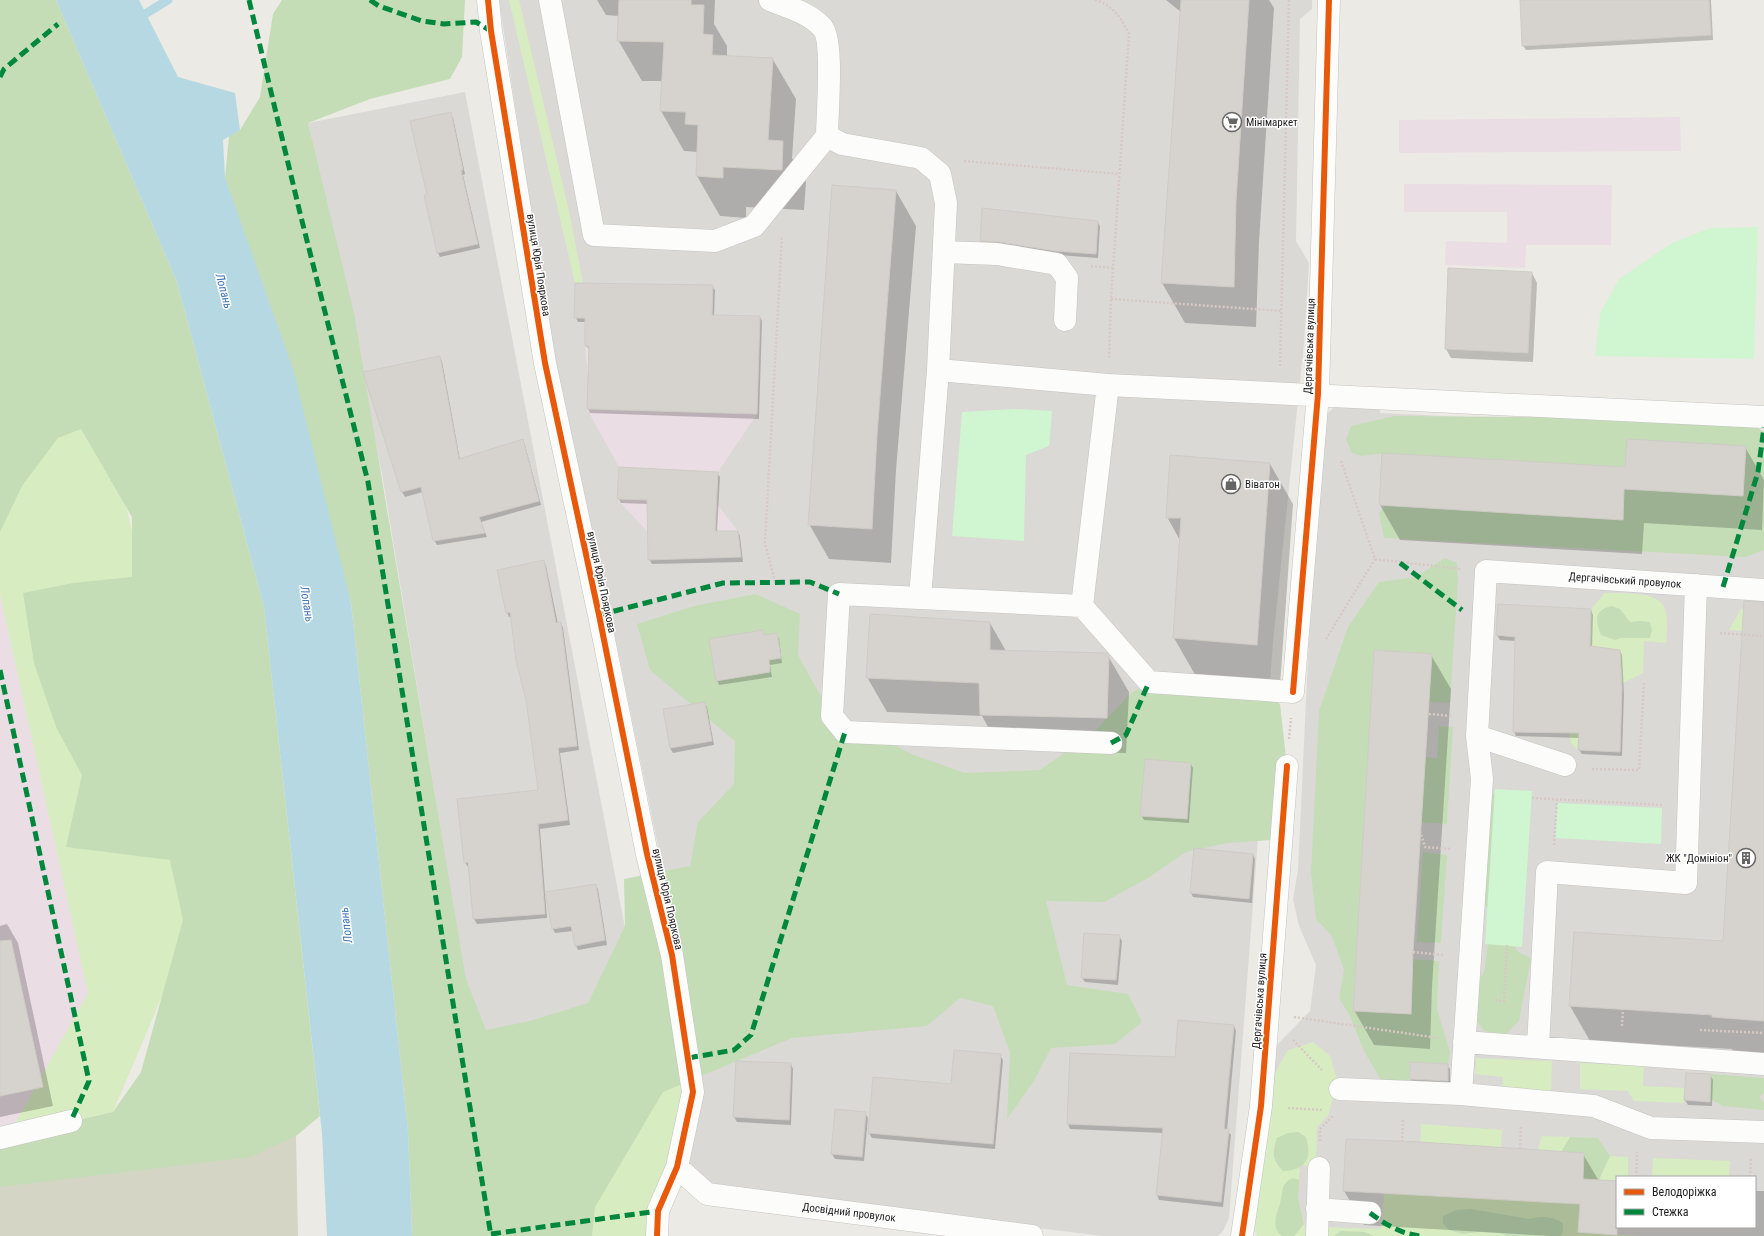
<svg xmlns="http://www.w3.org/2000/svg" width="1764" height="1236" font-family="'Roboto Condensed',sans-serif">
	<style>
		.residential { fill: #dbd9d6; fill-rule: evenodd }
		.industrial { fill: #eadde4 }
		.construction { fill: #d5d5c5 }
		.grass { fill: #d7ecc0 }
		.forest { fill: #c4ddb7 }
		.park { fill: #d0f5d1 }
		.water { fill: #b5d8e2 }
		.shadow { fill: #0003 }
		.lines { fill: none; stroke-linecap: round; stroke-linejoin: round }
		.stream { stroke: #b5d8e2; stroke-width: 9 }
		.building { fill: #d6d3cf; stroke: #cfcbc5 }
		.minor-casing { stroke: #c4c4c1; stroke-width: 23 }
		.path { stroke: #d7c8c4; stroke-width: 2.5; stroke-dasharray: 2 2; stroke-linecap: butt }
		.minor { stroke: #fcfcfb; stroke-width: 22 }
		.quiet { stroke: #00873e; stroke-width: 5; stroke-dasharray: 10 5; stroke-linecap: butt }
		.cycleway-casing { stroke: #fff; stroke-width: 8 }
		.cycleway { stroke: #e8590c; stroke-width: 6 }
		.labels { text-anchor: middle; stroke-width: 3; stroke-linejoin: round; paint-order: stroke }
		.poi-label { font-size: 11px; fill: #1d1d1d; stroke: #fff; text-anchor: start }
		.street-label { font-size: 11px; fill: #1d1d1d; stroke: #fff }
		.water-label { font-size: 12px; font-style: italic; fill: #4177b4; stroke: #fff }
	</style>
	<rect width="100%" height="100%" fill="#eceae4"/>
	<path class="residential" d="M499 0H1312V9L1300 19 1296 241 1309 263 1304 343 1273 642 1229 1218 1223 1231 1218 1236H1103L728 1191 715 1189 687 1165 676 900 662 866 620 660 549 329Z
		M465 92 627 938 498 1176 382 474 308 123Z
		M1380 404V413L1764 431V1236H1257L1274 1048 1310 1011 1316 965 1299 926 1293 899 1298 870 1311 595 1323 418 1336 405ZM1617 1177H1755V1227H1617Z"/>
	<path class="industrial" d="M1680 117 1681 151 1399 153V120Z
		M1404 184 1612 185 1611 245H1526L1525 268 1445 265 1446 241 1507 243V212H1404Z
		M575 283 713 285 712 315 760 316 757 414 718 472 716 503 738 531 741 557 648 560 647 531 617 499 619 467 587 409 588 379 585 346V318H575Z
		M0 594 106 1073 0 1134Z"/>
	<path class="construction" d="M296 1136 298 1236H0V1185Z"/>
	<path class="grass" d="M509 0H519L569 211 583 283H575Z
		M0 235 105 419 214 873 113 1112 8 1136 88 993 0 594Z
		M1605 593C1621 594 1659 590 1665 609 1668 619 1667 632 1666 643L1644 641 1643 673 1623 683 1580 682 1578 750 1571 743 1569 733 1571 677 1526 661 1621 669 1620 650 1590 646 1591 609Z
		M1741 609 1764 611V632L1729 630Z
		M1313 1042 1330 1056 1337 1079 1329 1114 1317 1128 1316 1167 1300 1165C1300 1176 1297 1189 1298 1199 1299 1209 1308 1228 1306 1236H1257L1254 1230 1270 1090 1277 1069 1288 1050Z
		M1476 1058 1552 1061 1551 1092 1502 1089 1503 1077 1475 1074Z
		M1580 1063 1644 1066 1643 1086 1685 1088 1684 1103 1634 1101 1628 1091 1580 1089Z
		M683 1076 693 1092 657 1236H552L591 1132Z
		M1421 1124 1502 1130 1501 1148 1420 1142Z
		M1542 1136 1598 1138 1610 1156 1628 1157V1177H1617V1181L1583 1180 1584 1153 1538 1150Z
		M1653 1158 1730 1161 1729 1177H1652Z
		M1384 1193 1580 1204 1578 1232 1641 1236H1324L1325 1227 1381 1229Z"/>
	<path class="forest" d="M0 0H56L177 282 264 607 320 1116 296 1136 251 1157 0 1187V1140L8 1136 113 1112 141 1072 183 920 170 860 66 847 82 775 56 727 34 663 23 593 73 583 132 577V517L81 429 58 438 22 486 0 532Z
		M282 0H465L462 57 450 79 370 99 308 123 354 313 466 979 486 1030 530 1021 588 1003 625 926 624 879 690 866 698 822 734 784 735 741 650 670 637 624 694 606 756 594 800 614 798 655 832 716 914 755 965 773 1040 770 1096 730 1131 693 1167 673 1240 679 1280 704 1287 766 1271 840 1227 843 1186 852 1148 878 1104 902 1046 901 1067 985 1128 994 1142 1022 1115 1044 1051 1048 1034 1081 1007 1119 1010 1053 993 1006 960 998 927 1026 792 1038 663 1092 595 1207 592 1236H412L408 1131 351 603 225 178 229 136 240 130 260 97 273 14Z
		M1395 416 1636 418 1755 426 1764 432V550L1745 557 1384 538 1379 513 1385 506 1623 519 1627 439 1625 467 1387 453 1361 456 1352 453 1346 440 1351 426Z
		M1445 558 1457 563 1458 581 1450 703 1429 702 1432 654 1374 650 1353 1010 1411 1014 1413 959 1439 961 1437 1009 1450 1052 1448 1064 1410 1062V1087L1382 1082 1364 1051 1350 1016 1339 998 1344 970 1332 936 1316 919 1311 873 1319 711 1348 627 1379 582 1416 577Z
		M1612 606 1620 609 1630 622 1640 621 1650 622 1652 630 1650 638H1621L1615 640 1601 635C1595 619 1594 610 1612 606Z
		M1439 726 1453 727 1447 824 1421 822 1425 757 1437 758Z
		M1488 791 1495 795 1500 810 1502 923 1518 952 1531 958 1519 1021 1506 1034 1484 1031 1476 1019 1475 990 1485 968 1491 915 1480 895Z
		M1423 852 1447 855 1441 943 1417 942Z
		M1711 1074 1764 1078V1093L1759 1097 1764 1103V1110L1723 1106 1710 1099Z
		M1298 1132 1306 1137C1312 1158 1307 1170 1283 1171 1272 1159 1272 1153 1277 1138L1288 1133Z
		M1570 1137 1598 1138 1610 1156 1599 1180H1583L1584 1153 1561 1152Z
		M1293 1178 1299 1180 1298 1198 1304 1224 1294 1236H1282C1271 1228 1276 1215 1280 1204 1283 1193 1280 1183 1293 1178Z
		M1471 1209 1529 1219C1542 1216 1551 1216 1563 1223V1231L1561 1236H1508L1499 1233 1478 1232 1463 1234 1449 1230 1443 1223V1216L1456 1210Z
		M1341 1231 1365 1232 1374 1236H1334Z"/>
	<path class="park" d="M1758 227 1754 359 1595 356 1600 313 1619 279 1672 243 1710 228Z
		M1015 409 1052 411 1049 446 1026 455 1024 541 952 536 962 412Z
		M1495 789 1532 791 1522 947 1485 944Z
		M1557 803 1662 808 1661 844 1555 838Z"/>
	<path class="water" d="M56 0H139L178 77 235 93 240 130 223 140 225 178 293 369 351 603 408 1131 412 1236H327L322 1133 264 607 177 282Z"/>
	<path class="shadow" d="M597 0H715L714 24 727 46V56L772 58 796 99 792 158 806 182 804 210 746 207V218L720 216 697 176 698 152 684 151 661 111 663 81H642L618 40 619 16 606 15Z
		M1166 0H1269L1274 8 1259 242 1256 327 1185 323 1162 283 1181 12Z
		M1521 0H1711L1713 40 1526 50 1523 46Z
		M450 113 453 118 465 174 463 175 480 248 440 257 438 253 428 196Z
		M896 191 916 226 896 470 891 563 829 559 809 524Z
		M1097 221 1100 226 1098 258 1058 255 984 245 981 241Z
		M1532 273 1537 283 1533 362 1451 358 1446 349Z
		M712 286 715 290 714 316 760 317 762 321 759 419 590 413 588 409 590 350 586 346V322H578L576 318Z
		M439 357 442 361 460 460 522 440 525 445 541 505 481 522 487 537 437 545 434 540 423 492 405 497 402 492 365 373Z
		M1745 447 1764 480 1762 530 1644 523 1642 554 1400 540 1380 505 1626 468Z
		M1270 464 1293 504 1280 685 1197 678 1174 638 1181 542 1167 517Z
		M717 473 720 477 717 532H738L740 536 743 562 652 564 649 559 648 504 621 503 618 498Z
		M544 562 546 566 558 624 561 623 563 628 579 750 560 753 570 825 540 829 547 918 477 924 474 919 470 867H468L465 862 539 791 527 700 511 616 509 617 507 612Z
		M1499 605 1591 610 1593 615 1592 648 1620 651 1622 655 1624 694 1622 756 1582 754 1579 750 1580 738 1516 736 1514 731 1516 641 1500 640 1497 635Z
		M990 623 1006 651 1108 656 1129 692 1126 753 1001 750 982 716 887 712 867 677Z
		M762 631 765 636 776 634 779 639 782 663 770 665 772 677 719 685 717 680Z
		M1764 646V1054L1733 1052 1732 1049 1590 1041 1570 1006 1724 942Z
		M1431 655 1451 689 1432 987 1430 1049 1374 1045 1354 1010Z
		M704 703 707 707 714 745 673 753 670 748 664 710Z
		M1191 764 1193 768 1189 823 1144 820 1141 815Z
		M1253 855 1255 859 1252 903 1193 897 1191 893Z
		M595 885 598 889 607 945 578 950 576 945 573 931 555 933 553 929Z
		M7 924 18 943 53 1106 0 1117V926Z
		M1119 936 1122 941 1118 985 1085 982 1082 978Z
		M1234 1026 1236 1031 1227 1130 1231 1135 1223 1207 1159 1200 1157 1195 1163 1133 1070 1129 1068 1124 1175 1058Z
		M1000 1055 1003 1060 995 1149 872 1138 869 1133Z
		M737 1062 791 1064 793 1069 791 1125 737 1122 734 1117Z
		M1411 1063 1447 1065 1450 1069V1085L1413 1084 1411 1079Z
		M1710 1075 1713 1080 1712 1106 1688 1105 1685 1100Z
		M836 1111 865 1113 868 1118 864 1161 835 1159 832 1154Z
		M1583 1154 1599 1181 1617 1182V1227H1755V1191H1764V1236H1551L1364 1225 1344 1191Z"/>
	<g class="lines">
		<path class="stream" d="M138 23 145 14 168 0"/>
	</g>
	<path class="building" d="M619 0H691V5H704L703 34 713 35 712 55 773 58 768 140 783 141 782 170 723 167V178L696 176 698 125 685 124 686 112 660 111 664 42 617 41Z
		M1181 0H1249L1236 201 1234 287 1161 283Z
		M1520 0H1709L1711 35 1522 46Z
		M451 112 463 170H461L478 244 437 253 424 195H427L410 121Z
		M832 185 896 190 877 435 872 529 808 525Z
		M982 208 1098 221 1096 254 1055 251 999 242 980 241Z
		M1448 268 1532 272 1528 353 1445 349Z
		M575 283 713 285 712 315 760 316 757 414 587 409 589 346H585V318H574Z
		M440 356 459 459 523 439 539 501 479 517 485 533 433 541 421 487 401 492 363 372Z
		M1627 439 1746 446 1743 496 1624 489 1623 520 1379 505 1382 453 1625 467Z
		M1170 455 1270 463 1257 645 1173 638 1181 518H1166Z
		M619 467 718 472 715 531H738L741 557 648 560 647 500 617 499Z
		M544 560 556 623 561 622 577 746 558 748 568 820 538 824 545 914 473 919 468 862 464 863 457 799 538 790 526 700 516 660 510 612 506 613 497 570Z
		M1744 601 1764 602V1021L1712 1017V1015L1569 1006 1574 932 1723 941Z
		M1498 604 1591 609 1590 646 1620 650 1622 689 1620 752 1578 750 1579 733 1513 732 1515 637 1496 635Z
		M870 614 990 622V650L1107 653 1109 656 1107 718 980 715 979 683 866 678Z
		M763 630 764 635 777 633 781 658 769 660 770 672 716 681 709 639Z
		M1374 650 1432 654 1413 952 1411 1014 1353 1011Z
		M705 702 712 741 670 748 663 709Z
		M1145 759 1191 763 1187 819 1140 816Z
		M1194 848 1253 854 1249 899 1190 893Z
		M596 884 605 940 575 946 571 926 552 929 545 892Z
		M1084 933 1120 935 1116 980 1081 978Z
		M11 940 43 1087 0 1096V941Z
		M1178 1020 1234 1025 1224 1129H1229L1221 1202 1156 1195 1163 1128 1067 1124 1070 1053 1175 1057Z
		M954 1050 1001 1054 993 1144 868 1133 873 1077 951 1084Z
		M736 1061 791 1063 789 1120 733 1117Z
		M1410 1062 1448 1064V1081L1410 1079Z
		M1686 1073 1711 1074 1710 1102 1684 1100Z
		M835 1109 866 1112 862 1157 831 1154Z
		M1346 1139 1420 1142 1584 1153 1583 1179 1617 1181V1235L1578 1232 1580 1204 1343 1191Z"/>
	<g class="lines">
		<g class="minor-casing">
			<path id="minor" d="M488 0 491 31 545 363 599 615 647 854 672 955 693 1092 677 1167 658 1211 657 1236
				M550 0 594 235 715 241 754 226 827 136
				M770 0C788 7 809 13 822 27 834 39 827 116 827 136L842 144 921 158 940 174 946 203 938 370 920 598 1082 606
				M944 252 997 254 1057 264 1067 278 1065 320
				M938 370 1108 385 1764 417
				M1108 385 1082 606 1149 682 1293 692 1318 394 1329 0
				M1764 590 1486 571 1477 736 1482 779 1461 1094 1594 1106 1651 1128 1764 1132
				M920 598 839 594 832 716 845 732 1111 743
				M1477 736 1565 765
				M1464 1042 1764 1064
				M1538 1047 1547 872 1686 883 1696 585
				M1340 1089 1461 1094
				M0 1138 71 1121
				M677 1167 707 1194 1032 1236
				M1317 1209 1370 1213
				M1242 1236 1261 1106 1287 766
				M1317 1236 1319 1168"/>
		</g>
		<path class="path" d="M1095 0C1113 5 1121 18 1129 34L1111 299 1109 359
			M964 161 1119 174
			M1091 266 1113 268
			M1111 299 1282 311
			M1280 366 1289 0
			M1341 461 1375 559
			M1375 559 1460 569
			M775 582 765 543 782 236
			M1720 633 1764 636
			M1326 639 1375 559
			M1429 714 1452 716
			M1289 739 1291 718
			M1592 769 1639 770 1644 683
			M1532 798 1663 805
			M1420 831 1425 847 1451 849
			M1554 845 1557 799
			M1413 952 1444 955
			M1495 1000 1504 1001 1507 945
			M1294 1017 1438 1038
			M1622 1026 1623 1009
			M1700 1030 1764 1033
			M1293 1040 1322 1070
			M1288 1108 1323 1110
			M1320 1141V1129L1333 1116
			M1402 1142 1403 1118
			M1520 1149 1521 1126
			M1636 1177 1637 1152
			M1750 1177 1751 1158"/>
		<use href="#minor" class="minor"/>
		<path class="quiet" d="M249 0 300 213 368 482 491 1236
			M370 0 379 6 422 21 444 24 476 22 491 31
			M0 77 4 69 58 24
			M1400 563 1462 610
			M1723 587 1758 472 1764 427
			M599 615 723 583 810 582 839 594
			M0 670 89 1081 71 1121
			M1111 743 1126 735 1149 682
			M688 1058 734 1050 751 1035 845 732
			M1370 1213C1385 1224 1401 1234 1420 1236
			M491 1234 658 1211"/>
		<g class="cycleway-casing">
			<path id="cycleway" d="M488 0 491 31 545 363 599 615 647 854 672 955 693 1092 677 1167 658 1211 657 1236
				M1293 692 1318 394 1329 0
				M1242 1236 1261 1106 1287 766"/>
		</g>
		<use href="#cycleway" class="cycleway"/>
	</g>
	<defs>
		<g id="supermarket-ring" transform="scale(1)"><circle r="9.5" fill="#fff" stroke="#656563" stroke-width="1.5"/><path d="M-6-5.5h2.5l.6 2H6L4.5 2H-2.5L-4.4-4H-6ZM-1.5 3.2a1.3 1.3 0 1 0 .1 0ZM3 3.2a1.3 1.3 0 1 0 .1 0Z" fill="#656563"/></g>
		<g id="shop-ring" transform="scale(1)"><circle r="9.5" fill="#fff" stroke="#656563" stroke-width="1.5"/><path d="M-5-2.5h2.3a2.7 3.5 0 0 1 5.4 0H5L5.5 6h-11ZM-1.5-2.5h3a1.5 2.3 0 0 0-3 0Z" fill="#656563"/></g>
		<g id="building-ring" transform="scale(1)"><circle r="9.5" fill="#fff" stroke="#656563" stroke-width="1.5"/><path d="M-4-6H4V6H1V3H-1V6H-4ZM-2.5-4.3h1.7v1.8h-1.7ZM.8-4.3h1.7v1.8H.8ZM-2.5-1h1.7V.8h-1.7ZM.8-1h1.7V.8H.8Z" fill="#656563"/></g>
	</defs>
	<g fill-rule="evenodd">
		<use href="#supermarket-ring" x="1232" y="122"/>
		<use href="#shop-ring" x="1231" y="484"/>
		<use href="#building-ring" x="1746" y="858"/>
	</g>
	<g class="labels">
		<g class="poi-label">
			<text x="1246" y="126">Мінімаркет</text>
			<text x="1245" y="488">Віватон</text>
			<text x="1732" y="862" text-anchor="end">ЖК "Домініон"</text>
		</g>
		<g class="street-label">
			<text transform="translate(539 265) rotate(81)" y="4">вулиця Юрія Пояркова</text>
			<text transform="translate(1309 346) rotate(-88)" y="4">Дергачівська вулиця</text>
			<text transform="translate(1625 580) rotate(4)" y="4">Дергачівський провулок</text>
			<text transform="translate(602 582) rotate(78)" y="4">вулиця Юрія Пояркова</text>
			<text transform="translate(668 899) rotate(77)" y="4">вулиця Юрія Пояркова</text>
			<text transform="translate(1259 1001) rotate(-86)" y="4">Дергачівська вулиця</text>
			<text transform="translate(849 1212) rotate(7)" y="4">Досвідний провулок</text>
		</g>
		<g class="water-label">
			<text transform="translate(224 291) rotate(75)" y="4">Лопань</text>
			<text transform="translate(307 604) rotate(81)" y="4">Лопань</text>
			<text transform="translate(346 925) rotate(-97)" y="4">Лопань</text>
		</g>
	</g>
	<rect x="1616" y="1176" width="140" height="52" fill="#ffffff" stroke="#a5a5a5"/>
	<rect x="1624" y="1189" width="20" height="6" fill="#e8590c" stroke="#a5a5a5"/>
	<text x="1652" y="1196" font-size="12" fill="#1d1d1d">Велодоріжка</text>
	<rect x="1624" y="1209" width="20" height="6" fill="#00873e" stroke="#a5a5a5"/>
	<text x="1652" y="1216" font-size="12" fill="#1d1d1d">Стежка</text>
</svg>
